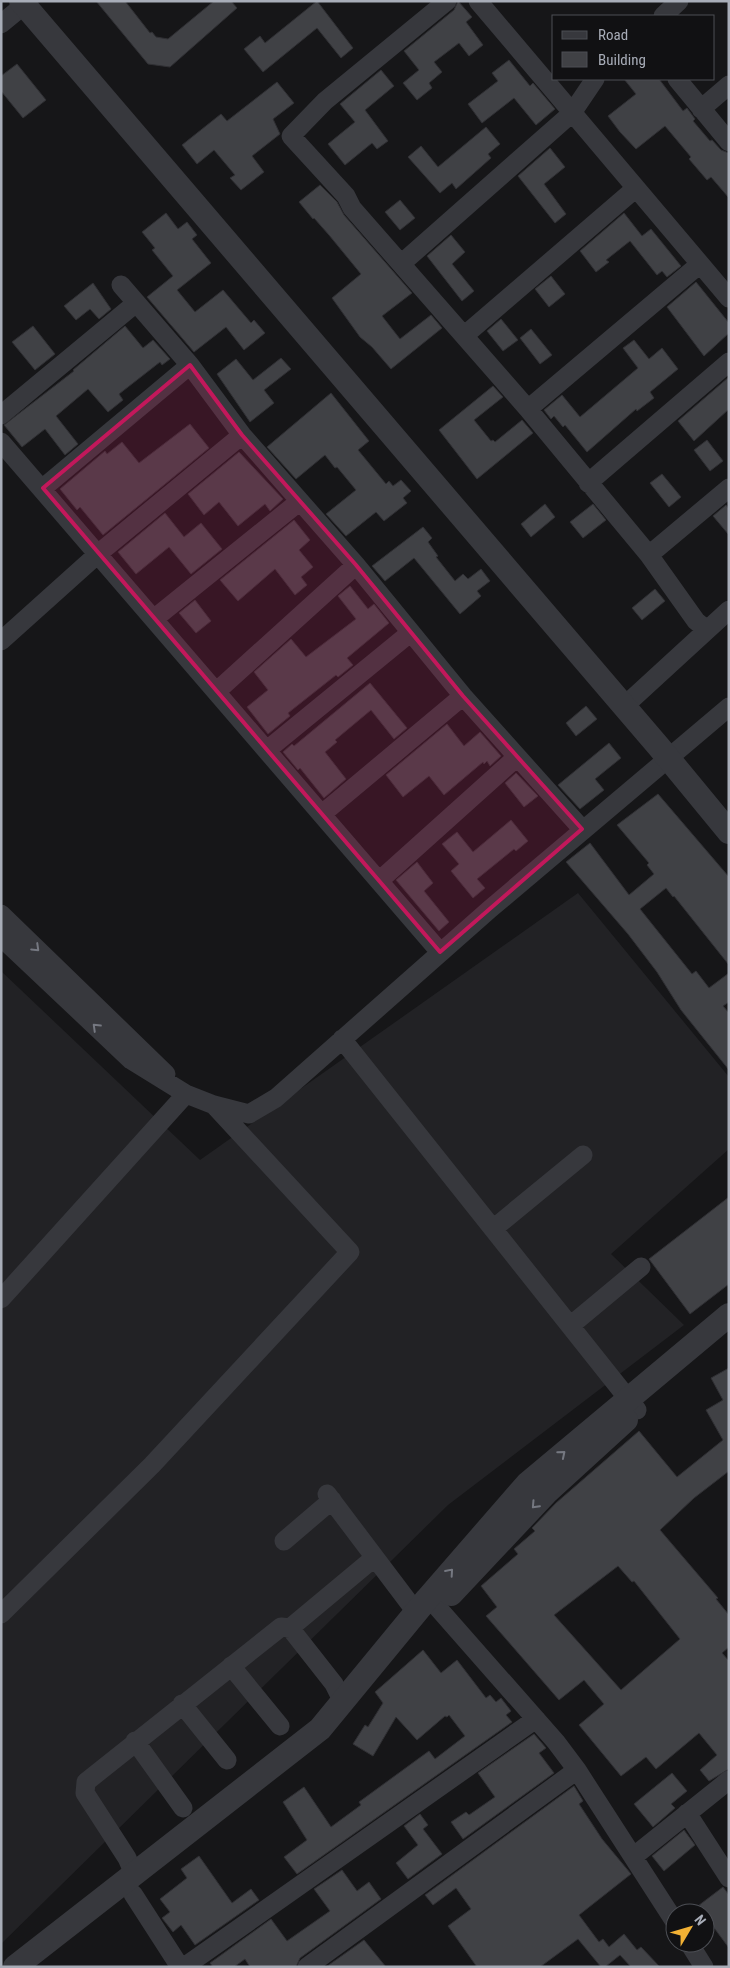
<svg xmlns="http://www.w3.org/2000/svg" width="730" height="1968" font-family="'Roboto Condensed',sans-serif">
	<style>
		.built { fill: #222225 }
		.building { fill: #404145; stroke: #303034; fill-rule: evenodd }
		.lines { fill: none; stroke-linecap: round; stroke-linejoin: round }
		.minor { stroke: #37383d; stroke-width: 19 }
		.tertiary { stroke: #37383d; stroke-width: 24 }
		.oneway { stroke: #757881 }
		.marked { fill: #c2185b; fill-opacity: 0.2; stroke: #c2185b; stroke-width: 4; stroke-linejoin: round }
	</style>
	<rect width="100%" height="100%" fill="#161618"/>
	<path class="built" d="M578 893 729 1077V1149L611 1254 684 1325 448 1505 1 1944V971L200 1160Z"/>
	<path class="building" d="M96 1H125L150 33 152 32 156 37 168 39 214 1H231L237 8 170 67 148 64Z
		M317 1 353 48 341 58 317 28 263 72 244 49 260 36 265 43Z
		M458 1 472 17 466 22 483 45 469 56 459 43 434 62 442 72 429 83 432 88 417 100 403 83 419 70 404 51 454 10Z
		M509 60 530 86 533 83 555 109 536 125 514 98 482 123 468 104 498 81 492 73Z
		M17 64 46 100 23 118 1 91V76Z
		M381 70 394 86 365 110 388 141 377 149 372 143 345 165 328 144 355 122 340 104Z
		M624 79H659L683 111 687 108 695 119 693 121 710 141 712 140 721 150 729 153V198L711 177 707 180 689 159 691 157 665 126 636 149 620 132 608 116 636 94Z
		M277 82 294 103 273 119 280 134 252 156 264 172 241 190 230 178 235 175 214 150 197 164 182 145 221 114 227 121Z
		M486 127 500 144 488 154 491 158 456 189 452 183 440 193 408 157 421 146 438 167Z
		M550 148 565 167 544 184 566 214 555 223 518 176Z
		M320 185 337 202 344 215 412 293 382 316 400 339 431 315 442 328 391 369 372 347 360 337 332 298 361 274 329 235 314 218 313 219 299 202Z
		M400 200 415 218 400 230 385 212Z
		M166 213 178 229 187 222 197 235 192 239 211 263 177 290 195 312 223 290 251 323 254 320 265 333 244 350 226 327 194 352 147 297 173 276 152 250 155 248 142 232Z
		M624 213 642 236 651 229 681 266 667 277 662 271 657 275 630 241 606 260 609 262 596 272 580 251Z
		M451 235 465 252 452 264 474 291 462 301 427 256Z
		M551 276 565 294 549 307 535 289Z
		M696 282 729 323V333L704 356 667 307Z
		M93 283 111 309 99 319 90 309 76 320 64 306Z
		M501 319 518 340 503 351 487 331Z
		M33 326 55 354 35 370 12 342Z
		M125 326 143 348 153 340 170 359 162 365 160 362 119 394 123 400 108 412 88 389 56 416 78 444 65 455 45 429 22 447 4 425 74 371 73 370Z
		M531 329 552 355 540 364 520 338Z
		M634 340 649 359 662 348 678 369 650 392 654 398 637 411 636 409 587 452 565 425 563 427 554 416 551 419 544 410 562 395 580 417 638 368 623 348Z
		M281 358 291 369 264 390 274 403 250 422 217 374 236 359 253 380Z
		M729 377V409L694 441 678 421Z
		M493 386 503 397 474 420 491 441 493 440 495 442 522 420 533 433 477 479 439 430Z
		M331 393 369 441 358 450 386 484 389 481 393 486 401 480 411 491 403 498 407 503 384 521 376 512 346 536 326 514 356 490 337 467 335 468 325 455 296 479 267 447Z
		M190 424 209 448 103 535 80 507 77 510 60 489 105 451 107 454 122 442 139 463Z
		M707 440 723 461 710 471 694 450Z
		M239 452 283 499 270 511 265 504 238 526 219 502 204 515 188 494Z
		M662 474 681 497 669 507 650 483Z
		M545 504 555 517 531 537 521 524Z
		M593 504 606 520 583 538 570 522Z
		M726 505 729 509V535L713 516Z
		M165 513 184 537 201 523 222 549 191 574 169 547 136 574 118 552Z
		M294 520 310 540 299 550 313 567 301 577 307 585 295 595 275 569 238 601 220 580Z
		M423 527 432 538 428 542 438 556 436 557 455 581 463 574 468 579 481 569 490 581 477 591 481 596 460 614 414 558 385 581 372 566Z
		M350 586 368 609 374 604 389 623 347 658 353 665 338 677 336 675 288 713 290 716 268 734 247 707 268 690 254 672 291 639 306 657 356 619 338 596Z
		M655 589 665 601 642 620 632 608Z
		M195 600 211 621 196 633 179 613Z
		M370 683 407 728 394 739 371 710 335 740 337 742 325 752 346 779 324 798 300 768 298 770 283 752 292 744 294 746Z
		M586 706 597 719 576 736 566 723Z
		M447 724 464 746 480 732 501 756 490 766 487 761 484 764 483 762 444 795 429 776 403 797 386 775Z
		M609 743 621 758 595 779 604 790 580 809 558 785Z
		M516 773 538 796 524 807 505 783Z
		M658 794 729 877V965L674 896 673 897 666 888 640 909 692 974 696 971 709 988 729 973V1002L723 1006 729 1013V1070L681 1010 657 972 628 934 566 862 590 843 629 895 654 874 647 865 649 863 617 825Z
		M511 820 528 841 516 851 514 849 477 879 485 888 473 898 451 871 459 864 442 844 457 832 473 852Z
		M417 862 433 883 424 891 449 922 439 931 396 880Z
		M729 1197V1284L690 1314 649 1259Z
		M729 1368V1471L694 1498 660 1530 718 1598 716 1599 729 1615V1647L722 1653 729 1661V1769L709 1781 700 1770 717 1755 699 1733 656 1769 646 1757 621 1776 579 1725 604 1704 584 1680 559 1700 486 1616 497 1607 481 1586 518 1554 514 1549 535 1531 532 1528 556 1503 639 1431 677 1477 723 1440 706 1410 723 1400 711 1378ZM618 1566 632 1582 634 1581 680 1639 621 1690 554 1615Z
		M423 1650 441 1673 457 1660 486 1698 490 1695 496 1702 501 1698 511 1711 506 1715 512 1722 297 1874 284 1857 307 1840 283 1802 304 1787 331 1827 361 1805 359 1802 429 1751 435 1759 465 1736 449 1715 447 1717 445 1716 417 1740 396 1717 373 1756 353 1744 365 1725 368 1727 383 1703 375 1692Z
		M534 1734 546 1748 539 1753 554 1773 463 1839 451 1822 466 1812 469 1815 495 1797 478 1773Z
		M672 1773 687 1791 671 1804 675 1808 653 1827 634 1804Z
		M574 1786 583 1801 579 1804 602 1839 631 1874 579 1915 599 1942 603 1939 609 1947 624 1934 637 1950 641 1947 660 1967H631L620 1955 605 1967H601L578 1939 540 1967H477L448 1926 471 1909 456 1888 433 1905 425 1895Z
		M420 1814 428 1825 423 1829 442 1854 408 1879 396 1863 418 1845 404 1826Z
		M684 1830 695 1845 664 1871 652 1856Z
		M199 1856 232 1903 251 1889 259 1900 195 1945 181 1925 173 1932 162 1918 170 1912 160 1899 187 1878 181 1869Z
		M342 1870 357 1891 369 1882 381 1899 300 1958 296 1967H250L245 1959 234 1967H213L210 1963 271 1919 287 1941 330 1911 314 1889Z
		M723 1887 729 1895V1948L698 1906Z
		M364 1940 386 1967H326Z"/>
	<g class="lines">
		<path class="minor" d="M447 1 325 101 291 136 346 196 352 208 528 409 649 555 696 621 707 630
			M478 1 729 298
			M663 16 679 1
			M1 24 29 1
			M677 79 729 142
			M701 109 729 85
			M401 264 572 113 595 79
			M121 285 190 365 242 435 356 565 463 696 582 829
			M465 335 636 188
			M528 409 700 264
			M1 415 136 303
			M1 442 440 952
			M588 483 729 362
			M43 488 190 365
			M649 555 729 488
			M155 618 300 501
			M1 641 99 553 242 435
			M217 691 356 565
			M632 699 729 610
			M267 750 410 633
			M322 814 463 696
			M379 881 517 757
			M1 914 166 1074
			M1 937 131 1060 186 1094 214 1105 249 1114 276 1098 490 909 729 707
			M342 1039 637 1410
			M493 1229 583 1155
			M1 1299 186 1094
			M570 1326 641 1267
			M327 1494 416 1612
			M284 1541 332 1500
			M427 1599 438 1608 556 1742 577 1770 675 1922
			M1 1614 152 1465 350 1252 214 1105
			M290 1628 374 1558
			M231 1666 280 1726
			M182 1704 227 1760
			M135 1741 183 1808
			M687 1813 729 1878
			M633 1857 729 1780
			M134 1874 127 1858 85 1793 86 1782 281 1627 290 1628 334 1684 343 1702
			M133 1894 180 1967
			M689 1943 704 1967
			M184 1967 536 1719
			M307 1967 577 1770"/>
		<path class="tertiary" d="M21 1 659 747 729 832
			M451 1594 546 1493 626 1420
			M15 1967 320 1729 427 1599 527 1484 729 1315"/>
	</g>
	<defs><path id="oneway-chevron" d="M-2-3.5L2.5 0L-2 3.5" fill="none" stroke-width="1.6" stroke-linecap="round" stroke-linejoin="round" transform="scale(1.25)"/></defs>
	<g class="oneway">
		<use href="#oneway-chevron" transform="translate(36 948) rotate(44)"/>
		<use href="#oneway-chevron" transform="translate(96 1027) rotate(-136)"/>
		<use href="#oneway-chevron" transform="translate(562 1454) rotate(-40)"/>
		<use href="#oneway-chevron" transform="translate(535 1505) rotate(133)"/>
		<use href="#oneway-chevron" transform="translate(450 1572) rotate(-49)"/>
	</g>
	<path class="marked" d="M190 365 242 435 356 565 463 696 582 829 440 952 43 488Z"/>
	<rect width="730" height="1968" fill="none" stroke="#a8adb8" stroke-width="5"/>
	<rect x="552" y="15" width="162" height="65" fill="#111113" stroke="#4d4f55"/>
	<rect x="562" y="31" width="25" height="8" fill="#37383d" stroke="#4d4f55"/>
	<text x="598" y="40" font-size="15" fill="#a8adb8">Road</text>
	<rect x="562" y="52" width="25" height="15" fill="#404145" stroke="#4d4f55"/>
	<text x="598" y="65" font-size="15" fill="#a8adb8">Building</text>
	<g transform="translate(690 1928) rotate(52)"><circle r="24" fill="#111113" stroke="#4d4f55"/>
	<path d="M0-4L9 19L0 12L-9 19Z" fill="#f2b134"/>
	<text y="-8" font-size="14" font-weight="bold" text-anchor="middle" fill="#a8adb8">N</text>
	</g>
</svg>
